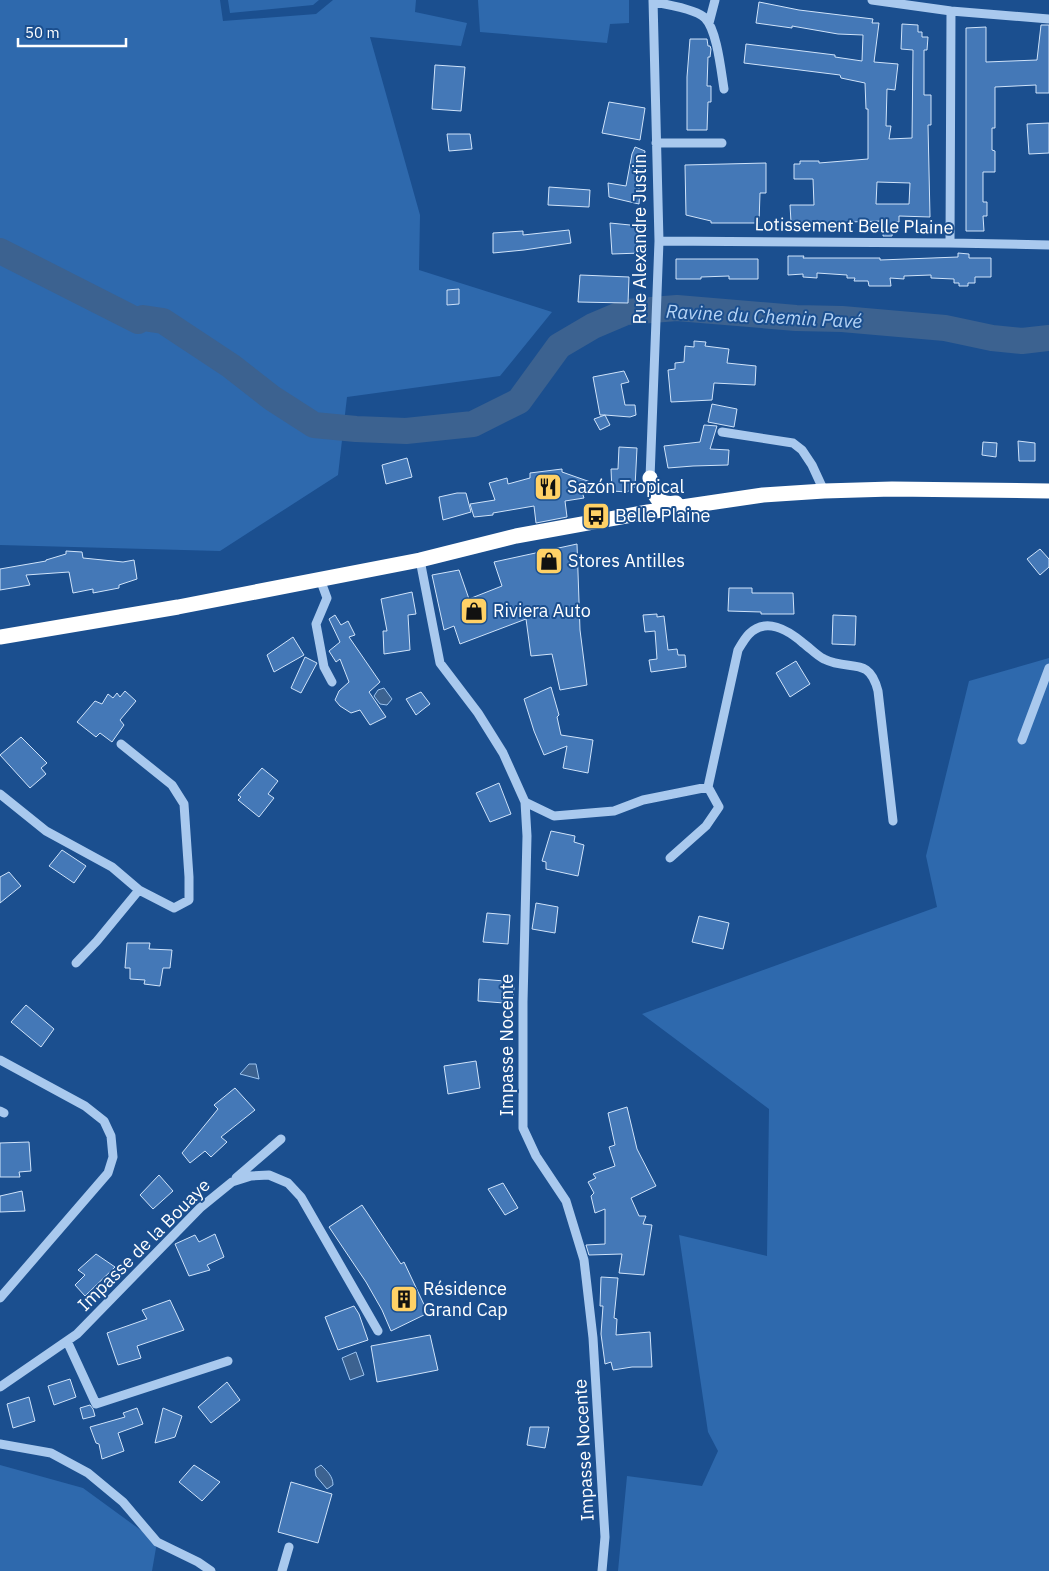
<svg xmlns="http://www.w3.org/2000/svg" width="1049" height="1571" font-family="'IBM Plex Sans',sans-serif">
	<style>
		.green { fill: #2e69ad }
		.water { fill: #3c6290; stroke: #9cc4f0 }
		.lines { fill: none; stroke-linecap: round; stroke-linejoin: round }
		.river { stroke: #3c6290; stroke-width: 26 }
		.building { fill: #4478b7; stroke: #cfe3fa; fill-rule: evenodd }
		.minor { stroke: #a9c9ee; stroke-width: 9 }
		.highway { stroke: #fff; stroke-width: 15 }
		.labels { text-anchor: middle; stroke-width: 4; stroke-linejoin: round; paint-order: stroke }
		.street-label { font-size: 18px; fill: #fff; stroke: #1b4f8f }
		.poi-label { font-size: 18px; fill: #fff; stroke: #1b4f8f; text-anchor: start }
		.water-label { font-size: 19px; font-style: italic; fill: #b5d3f5; stroke: #1b4f8f }
	</style>
	<rect width="100%" height="100%" fill="#1b4f8f"/>
	<path class="green" d="M0 0H220L223 21 316 14 333 0H416L415 12 467 23 461 46 370 37 420 215 419 270 552 312 500 376 347 397 338 475 220 551 0 545Z
		M228 0H319L313 5 230 13Z
		M478 0H629V23L610 24 607 43 480 32Z
		M1049 658V1571H618L627 1476 702 1486 718 1451 708 1432 679 1235 767 1256 769 1109 642 1014 937 907 926 856 969 681Z
		M0 1465 83 1488 157 1542 152 1571H0Z"/>
	<path class="water" d="M384 688 392 699 387 705 380 704 374 696 378 690Z
		M249 1064H256L259 1079 240 1074Z
		M356 1352 364 1375 350 1380 342 1358Z
		M321 1465C327 1471 333 1476 333 1485L327 1489 316 1476 315 1469Z"/>
	<g class="lines">
		<path class="river" d="M0 251 138 321 143 318 163 321 231 366 272 398 314 425 356 429 406 431 473 424 519 401 559 346 593 326 626 312 677 308 796 318 842 319 945 328 992 338 1022 341 1049 338"/>
	</g>
	<path class="building" d="M759 2 799 10 873 19 872 23H879L874 62 898 64 895 90 887 89 886 126H891L889 139 912 138 913 50 901 49 902 24 918 25V32H922V37H928L927 50H924V95H931V125H928L930 217 899 216V222H894L892 236H883L884 221 847 222V225L833 226 818 225V222H791L790 205H814L813 179H794V164H800V161H819V163L868 159V109H866L865 83 841 78 840 75 744 63 746 44 835 55V57L862 61 863 35 838 34 792 26V28L756 23ZM877 182 910 183 909 204H876Z
		M1041 25H1049V93H1036V85L995 87V128H992V150L995 151V172H983V202H987V216H983L984 231H966V28L986 27V62L1037 60Z
		M690 39H707L708 46H710L711 49 710 57H708L707 86H711V102H708L707 130H687V77Z
		M435 65 465 67 461 111 432 109Z
		M609 102 645 108 640 140 602 133Z
		M1049 123V153L1029 154 1027 124Z
		M447 134H470L472 149 449 151Z
		M635 147 645 151 642 168H643L638 188 640 189 639 204 609 197 608 183 626 186 632 154Z
		M766 163V193H760L759 223H711V221L686 215 685 165Z
		M549 187 590 190 589 207 548 205Z
		M610 223 640 226 641 253 612 254Z
		M569 230 571 243 524 250 493 253V233L523 231V235Z
		M958 253 969 254V258H991V277H975V283H968V286H959V283H954V279L931 278V275L904 276V279L890 278 891 286H869L868 281H854L855 278H847V275L817 273V278L803 277V274L788 275V256H804L803 258H880V260L958 257Z
		M676 259H758V279H729V276L701 277V279H676Z
		M580 275 629 277 628 303 578 302Z
		M459 289V304L447 305V290Z
		M694 341 706 342 705 346 729 349 727 363 756 366 755 385 714 383 712 400 671 402 668 370 675 369V363L684 362 685 346 694 347Z
		M624 371 629 382 621 384 625 405H635L636 415 630 417 605 415 610 425 600 430 594 419 605 415H600L593 377Z
		M712 404 737 409 734 427 708 422Z
		M704 425 717 426 710 449 729 450 728 465 693 466 668 468 664 446 700 442Z
		M1018 441 1035 443V461H1019Z
		M983 442 997 443 996 457 982 455Z
		M619 447 637 448 635 487 627 492 612 491 611 469H618Z
		M407 458 412 477 386 484 382 465Z
		M562 469V472L599 485 581 489 584 498 565 501 567 517 536 523 534 506 493 513V515L474 517 470 504 495 500 489 483 507 478 508 484 530 478V473Z
		M457 493H466L471 512 443 520 439 497Z
		M577 544 580 630 587 685 560 690 552 654 531 656 526 619 460 644 454 626 444 630 432 575 459 570 469 599 502 586 494 562Z
		M1040 549 1049 559V567L1040 575 1027 559Z
		M66 551 82 552 83 558 123 562 134 560 137 579 119 585V588L93 593V589L73 593 69 572 26 575 30 585 0 590V569L46 561V560L66 554Z
		M729 588H752V593H793L794 614H761V612L728 611Z
		M412 592 416 614 408 615 410 650 384 654 383 631H387L381 599Z
		M657 614V617L664 616 668 650 677 649 678 655H685L686 667 651 672 649 660 657 659 655 631 645 632 643 615Z
		M335 615 341 625 348 621 355 635 349 637 380 682 369 692 386 717 370 725 360 710 351 713 340 706 335 700 339 691 349 682 340 659 336 662 329 651 340 642 329 619Z
		M833 615 856 616 855 645 832 644Z
		M293 637 304 655 274 672 267 655Z
		M305 657 317 663 301 693 291 688Z
		M796 661 810 684 790 697 776 673Z
		M551 687 559 715 557 717 561 735 593 740 588 773 563 768 567 746 544 755 534 731 524 699Z
		M125 691 136 701 120 720 124 725 112 742 100 733 96 737 77 722 95 701 102 704 108 694 113 698 117 693 120 697Z
		M421 692 430 704 416 715 406 699Z
		M21 737 47 763 41 768 46 774 30 788 0 755Z
		M262 768 278 781 268 794 274 798 259 817 238 800 241 797 238 795Z
		M499 783 511 814 490 822 476 793Z
		M551 831 575 836 574 842 584 845 578 876 546 869V862L542 861Z
		M62 850 86 866 74 883 49 866Z
		M9 872 21 886 0 903V877Z
		M536 903 558 907 555 933 532 929Z
		M487 913 510 915 508 944 483 942Z
		M699 916 729 923 723 949 692 942Z
		M127 943H150L149 949 172 950 170 968H163L160 986 144 984 145 980 130 979V968H125Z
		M479 979 505 981 504 987H514L513 1000H504V1003L478 1001Z
		M26 1005 54 1029 41 1047 11 1022Z
		M476 1061 480 1088 448 1094 444 1066Z
		M235 1088 255 1110 221 1137 227 1142 211 1157 205 1151 190 1163 182 1153 218 1109 214 1105Z
		M627 1107 637 1149 656 1186 631 1198 639 1216H646L643 1224 652 1225 644 1275 619 1273 622 1254 589 1255 586 1245 605 1244V1209L595 1213 591 1196 594 1193 588 1182 596 1178 593 1174 615 1166 609 1147 615 1145 608 1113Z
		M29 1142 31 1171 19 1172 20 1177H0V1143Z
		M159 1175 173 1191 153 1209 140 1195Z
		M503 1183 518 1208 505 1215 488 1189Z
		M22 1191 25 1211 0 1212V1196Z
		M362 1205 401 1264 404 1262 428 1313 391 1331 382 1310 366 1282 329 1227Z
		M215 1234 224 1257 207 1265 210 1270 189 1276 175 1244 195 1235 199 1242Z
		M96 1254 115 1267 85 1296 75 1285 85 1275 78 1270Z
		M601 1277 618 1278 614 1318 617 1319 616 1335 650 1332 652 1367H632L613 1370 611 1362 605 1364 601 1334 603 1306H600Z
		M170 1300 184 1330 137 1346 141 1358 118 1365 107 1333 147 1319 142 1310Z
		M354 1306 359 1314 368 1340 338 1350 325 1317Z
		M430 1335 438 1370 377 1382 371 1346Z
		M70 1379 76 1397 54 1405 48 1386Z
		M227 1382 240 1400 211 1423 198 1407Z
		M29 1397 35 1421 13 1428 7 1404Z
		M90 1405 93 1409 95 1416 83 1419 80 1408Z
		M137 1408 143 1424 118 1433 124 1451 102 1459 99 1444 96 1443 90 1427 125 1417 123 1413Z
		M163 1408 182 1416 175 1437 155 1443Z
		M530 1427H549L545 1448 527 1445Z
		M194 1465 220 1482 202 1501 179 1482Z
		M291 1482 332 1494 318 1543 278 1532Z"/>
	<g class="lines">
		<path class="minor" d="M872 0 951 11 1049 19
			M653 2C665 4 696 9 705 18 717 30 721 71 724 89
			M709 23 715 0
			M656 143H722
			M659 241 950 243 1049 245
			M950 243 951 11
			M722 432 793 443 802 450 812 465 824 491
			M650 478 659 241 653 0
			M420 560 440 663 478 713 503 753 525 802 527 836 523 1002V1128L536 1156 566 1201 584 1260 593 1338 605 1537 602 1571
			M320 579 327 598 316 624 324 667 332 682
			M1022 740 1049 668
			M708 787 738 650C741 645 745 638 749 634 766 617 788 630 803 643 810 648 817 656 824 659 850 672 869 655 878 691L893 821
			M0 794 46 831 112 867 139 890 174 908 189 900V877L184 804 172 785 121 744
			M525 802 554 816 614 811 643 800 708 787 719 807 706 826 670 858
			M76 963 97 941 139 890
			M0 1060 85 1106 104 1121 111 1136 113 1157 108 1173 0 1298
			M0 1111 4 1113
			M236 1178 281 1139
			M67 1341 96 1404 228 1361
			M0 1387 77 1334 200 1208 232 1182 251 1176 269 1175 288 1183 301 1197 378 1331
			M0 1444 51 1453 88 1473 123 1502 157 1542 198 1562 211 1571
			M282 1571 289 1547"/>
		<path class="highway" d="M650 478C653 495 657 506 676 503
			M0 637 178 607 420 560 516 536 648 512 763 495 824 491 892 489 1049 491"/>
	</g>
	<defs>
		<g id="restaurant-square" transform="scale(1.4375)"><rect x="-9" y="-9" width="18" height="18" rx="4" fill="#ffd166" stroke="#1b4f8f"/><path d="M-5-6h1v4h1v-4h1v4h1v-4h1v5L-1.5 .5V6h-2V.5L-5-1ZM5-6V6H3V1.5H1.5Q1.5-4 5-6Z" fill="#111"/></g>
		<g id="bus-square" transform="scale(1.4375)"><rect x="-9" y="-9" width="18" height="18" rx="4" fill="#ffd166" stroke="#1b4f8f"/><path d="M-5-6H5V4H4V6H2V4H-2V6H-4V4H-5ZM-3.5-4V0h7V-4ZM-3.5 1.2v1.5H-2V1.2ZM2 1.2v1.5H3.5V1.2Z" fill="#111"/></g>
		<g id="shop-square" transform="scale(1.4375)"><rect x="-9" y="-9" width="18" height="18" rx="4" fill="#ffd166" stroke="#1b4f8f"/><path d="M-5-2.5h2.3a2.7 3.5 0 0 1 5.4 0H5L5.5 6h-11ZM-1.5-2.5h3a1.5 2.3 0 0 0-3 0Z" fill="#111"/></g>
		<g id="building-square" transform="scale(1.4375)"><rect x="-9" y="-9" width="18" height="18" rx="4" fill="#ffd166" stroke="#1b4f8f"/><path d="M-4-6H4V6H1V3H-1V6H-4ZM-2.5-4.3h1.7v1.8h-1.7ZM.8-4.3h1.7v1.8H.8ZM-2.5-1h1.7V.8h-1.7ZM.8-1h1.7V.8H.8Z" fill="#111"/></g>
	</defs>
	<g fill-rule="evenodd">
		<use href="#restaurant-square" x="548" y="487"/>
		<use href="#bus-square" x="596" y="516"/>
		<use href="#shop-square" x="549" y="561"/>
		<use href="#shop-square" x="474" y="611"/>
		<use href="#building-square" x="404" y="1299"/>
	</g>
	<g class="labels">
		<g class="street-label">
			<text transform="translate(854 226) rotate(1)" y="6">Lotissement Belle Plaine</text>
			<text transform="translate(640 239) rotate(-90)" y="6">Rue Alexandre Justin</text>
			<text transform="translate(507 1045) rotate(-90)" y="6">Impasse Nocente</text>
			<text transform="translate(144 1245) rotate(-45)" y="6">Impasse de la Bouaye</text>
			<text transform="translate(584 1450) rotate(-93)" y="6">Impasse Nocente</text>
		</g>
		<g class="poi-label">
			<text x="567" y="493">Sazón Tropical</text>
			<text x="615" y="522">Belle Plaine</text>
			<text x="568" y="567">Stores Antilles</text>
			<text x="493" y="617">Riviera Auto</text>
			<text x="423" y="1295">Résidence<tspan x="423" dy="21">Grand Cap</tspan></text>
		</g>
		<g class="water-label">
			<text transform="translate(764 316) rotate(3)" y="7">Ravine du Chemin Pavé</text>
		</g>
	</g>
	<path d="M18 38v8h108v-8" fill="none" stroke="#ffffff" stroke-width="2.5"/>
	<text x="25" y="38" font-size="15" fill="#ffffff" stroke="#1b4f8f" stroke-width="4" paint-order="stroke">50 m</text>
</svg>
